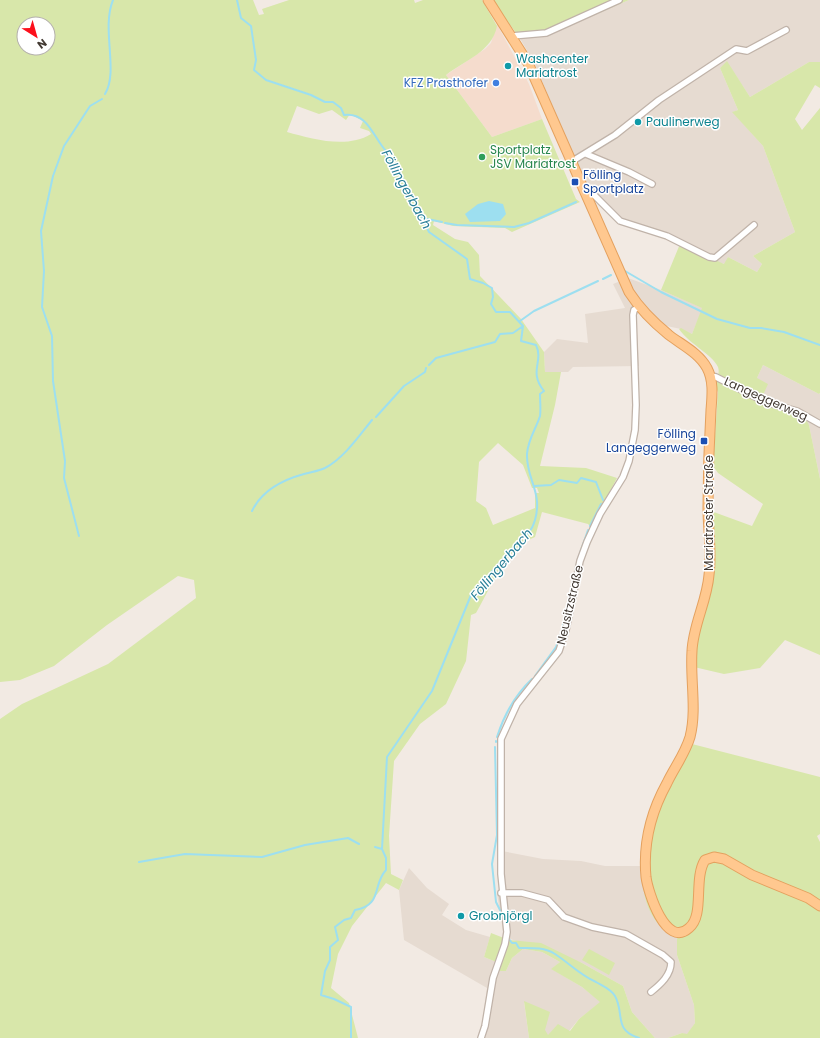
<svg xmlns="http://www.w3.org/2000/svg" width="820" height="1038" font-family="Poppins,sans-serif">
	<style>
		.residential { fill: #e6dbd1 }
		.commercial { fill: #f5dccd }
		.green { fill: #d8e7aa; fill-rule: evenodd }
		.water { fill: #9ddff0 }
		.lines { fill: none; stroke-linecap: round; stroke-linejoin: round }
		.stream { stroke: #9ddff0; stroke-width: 2 }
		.minor-casing { stroke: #c0b3a9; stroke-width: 8 }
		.primary-casing { stroke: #e4a15f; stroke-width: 11 }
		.minor { stroke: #fff; stroke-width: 5.5 }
		.primary { stroke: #ffc88f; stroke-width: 9 }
		.culture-dot { fill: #0f9aa8; stroke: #fff; stroke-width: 1.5 }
		.shop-dot { fill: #3f7fe0; stroke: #fff; stroke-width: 1.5 }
		.leisure-dot { fill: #2e9e5b; stroke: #fff; stroke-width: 1.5 }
		.transit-dot { fill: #1a4fb4; stroke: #fff; stroke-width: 1.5 }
		.labels { text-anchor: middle; stroke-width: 3; stroke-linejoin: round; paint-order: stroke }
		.culture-label { font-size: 12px; fill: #0d838f; stroke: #fff; text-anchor: start }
		.shop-label { font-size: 12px; fill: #366cbe; stroke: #fff; text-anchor: end }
		.leisure-label { font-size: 12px; fill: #27864d; stroke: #fff; text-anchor: start }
		.transit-label { font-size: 12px; fill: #164399; stroke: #fff; text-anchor: start }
		.street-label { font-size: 12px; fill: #433a33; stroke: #fff }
		.water-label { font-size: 13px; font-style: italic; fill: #287f97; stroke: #fff }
	</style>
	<rect width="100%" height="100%" fill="#f2eae3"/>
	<path class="residential" d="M629 0H820V62H809L750 97 727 62 720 68 738 110 733 112 763 146 795 232 753 256 762 264 757 272 728 257 725 264 715 262 680 244 619 223 596 199 583 178 534 62 519 37H544Z
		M628 278 661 290 703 308 692 334 681 329 647 322 640 313 636 315 639 366 573 367 568 372H545L544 352 557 339 588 343 585 314 625 308 613 284Z
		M763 365 819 394 820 393V479L809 425 760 402 757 378Z
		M502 851 543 859 581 861 605 866H641L652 914 663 930 677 938V955L694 1005 695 1023 687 1035 682 1033 668 1038H655L632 1012 623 986 582 963 504 937 497 893 504 888Z
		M409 868 427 888 449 904 442 915 466 930 490 937 484 957 501 964 499 970 506 971 512 958 523 949 542 952 560 962 552 969 582 987 601 1002 579 1019 569 1031 548 1036 524 1002 529 1038H478L482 1025 487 988 404 940 399 890Z"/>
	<path class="commercial" d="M497 24 529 84 542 119 492 137 446 75 485 49 491 43Z"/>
	<path class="green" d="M0 0H253L259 15 264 14 262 9 289 0H414L415 3 423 0H482L497 26C492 52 465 60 446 75L492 137 542 119 576 199 580 202 512 232 505 228 453 226 434 221 433 225 455 239 468 242 479 255 480 276 521 319 544 352 545 372H561L555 405 540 466 586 468 617 478 591 527 588 524 542 512 535 537C531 539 525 541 521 544 501 562 489 590 476 613L471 615 466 661 446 704 420 724 394 761 389 836 391 874 403 880 399 890 386 883 352 926 338 954 331 988 349 1003 358 1038H0V719L22 704 108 664 196 598 194 580 178 576 107 625 54 666 20 680 0 682ZM24 24H48V48H24ZM297 106 319 114 332 110 346 120 350 114 363 121 360 128 369 131 371 134C347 149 312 139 287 132ZM498 443 523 465 532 488H537L539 493H535V508L493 525 486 508 476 501 479 462Z
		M494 0H629L544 37H519L500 11Z
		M727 61 750 97 809 62H820V88L815 85 795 119 802 130 820 108V393L819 394 763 365 757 378 768 384 760 402C774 406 802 409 809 425L820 479V655L785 640 760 668 724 674 694 667 697 636 713 582 715 557 711 511 752 526 763 504 718 473 713 466 718 392C713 383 721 376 718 367 712 354 688 343 679 329L681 328 692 334 702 308 661 290 680 244 724 264 728 257 757 272 762 264 753 256 795 232 763 146 732 112 738 110 720 68Z
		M692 744 820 777V834L817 836 820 842V1038H668L682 1033 687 1034 695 1023 694 1005 677 955V938C643 921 642 888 641 855L650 854 652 832 663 802Z
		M491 933 509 940 541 943 582 963 623 986 632 1012 655 1038H529L524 1001 550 1012 545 1030 548 1035 558 1024 570 1031 579 1019 600 1002 582 987 551 969 560 962 542 952 523 949 512 958 506 971H499L501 964 484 957Z
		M589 949 615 963 609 975 582 960Z"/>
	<path class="water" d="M489 201 503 204 506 214 500 221 470 222 465 214 478 204Z"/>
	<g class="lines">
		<path class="stream" d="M237 0 241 18 251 26 256 60 254 70 266 80 311 95 325 102H333L341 108 344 115C368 112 373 137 386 151V157L397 169 410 191 429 232 467 259 470 279 483 283 492 288 493 297 491 304 496 312H510L523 326 521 341 536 345C544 362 528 371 544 391L540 394C540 401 541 410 540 416 536 429 528 439 527 454 526 479 543 492 535 520 532 530 529 533 521 539L471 595 432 691 387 757 382 849 386 858V870C372 885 383 905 355 910L351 918 344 920 335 927 338 940 330 947V960L325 971 321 995 334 999 351 1007V1038
			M105 94C119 71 101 29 113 0
			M422 218 442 222
			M445 223 457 225 514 227 529 223 576 202
			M625 271 661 292 717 319 750 328H761L784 332 820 345
			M603 279 611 275
			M520 321 534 311 598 281
			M429 365 436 358 495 342 500 334 513 333 523 326
			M376 417 404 386 425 372 426 368
			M534 486 551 485 559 480 577 483 581 478 596 482 603 500
			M252 511C262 490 282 480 304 474 311 472 319 471 325 468 344 458 359 436 372 420
			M590 526 601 504
			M79 536 64 478 65 461 53 381 52 336 42 307 44 271 41 231 53 176 64 146 90 106 102 99
			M535 676 556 647 561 634 578 559 588 530
			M497 737C504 715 515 695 532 679
			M496 742V741
			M495 747 497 835 492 864 496 902 503 916
			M375 847 382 849
			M139 862 185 854 262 857 305 845 348 838 359 844
			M509 939 512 943H516L519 948C531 948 544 947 555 954 569 963 580 975 596 982 603 986 611 989 615 996 625 1014 613 1030 639 1038"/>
		<g class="minor-casing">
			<path id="minor" d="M512 36 546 33 619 0
				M586 154 629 172 652 184
				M571 162 615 135 659 100 736 49 747 51 786 30
				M585 193 593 194 620 221 667 236 709 257 715 258 754 225
				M711 376 716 377 765 402 797 411 820 424
				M501 893H522L548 900 564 917 592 927 626 934 663 955 671 962C671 975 661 984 651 992
				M481 1038 485 1026 493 978 505 944 507 932 501 874V739L517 704 559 651 566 630 580 561 587 542 600 514 623 477 629 461 635 430 636 405 633 315 634 310 639 307"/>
		</g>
		<g class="primary-casing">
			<path id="primary" d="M488 0 528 63 629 292C640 309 653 322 669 335 682 345 699 353 707 368 714 381 712 397 711 410 709 443 708 476 708 508 708 530 712 553 709 575 707 601 693 625 692 651 690 679 697 710 690 737 685 754 674 768 667 783 651 812 643 845 646 877 648 892 666 949 689 928 705 915 693 879 705 860L714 857 724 859 752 875 808 898 820 906"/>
		</g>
		<use href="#minor" class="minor"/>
		<use href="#primary" class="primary"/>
	</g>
	<g class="culture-dot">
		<circle cx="508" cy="66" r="4"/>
		<circle cx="638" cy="122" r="4"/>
		<circle cx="461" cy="916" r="4"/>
	</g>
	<circle class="shop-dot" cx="496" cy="83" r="4"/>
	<circle class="leisure-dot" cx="482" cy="157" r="4"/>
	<g class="transit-dot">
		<rect x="571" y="178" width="8" height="8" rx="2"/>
		<rect x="700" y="437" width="8" height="8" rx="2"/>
	</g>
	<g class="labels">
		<g class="culture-label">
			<text x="516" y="63">Washcenter<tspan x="516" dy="14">Mariatrost</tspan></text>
			<text x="646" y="126">Paulinerweg</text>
			<text x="469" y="920">Grobnjörgl</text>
		</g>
		<g class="shop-label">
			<text x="488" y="87">KFZ Prasthofer</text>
		</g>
		<g class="leisure-label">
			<text x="490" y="154">Sportplatz<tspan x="490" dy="14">JSV Mariatrost</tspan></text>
		</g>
		<g class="transit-label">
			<text x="583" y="179">Fölling<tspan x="583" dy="14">Sportplatz</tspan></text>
			<text x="696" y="438" text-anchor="end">Fölling<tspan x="696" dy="14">Langeggerweg</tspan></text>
		</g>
		<g class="street-label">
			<text transform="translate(766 399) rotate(24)" y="4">Langeggerweg</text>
			<text transform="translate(709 513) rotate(-90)" y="4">Mariatroster Straße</text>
			<text transform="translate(570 605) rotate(-77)" y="4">Neusitzstraße</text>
		</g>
		<g class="water-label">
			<text transform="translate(407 189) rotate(61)" y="5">Föllingerbach</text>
			<text transform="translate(501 564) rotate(-50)" y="5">Föllingerbach</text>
		</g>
	</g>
	<g transform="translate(36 36) rotate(143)"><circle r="19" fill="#ffffff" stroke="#b4b0ad"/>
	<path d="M0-3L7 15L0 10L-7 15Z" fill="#fc101c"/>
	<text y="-6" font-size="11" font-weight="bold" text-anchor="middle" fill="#433a33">N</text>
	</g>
</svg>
